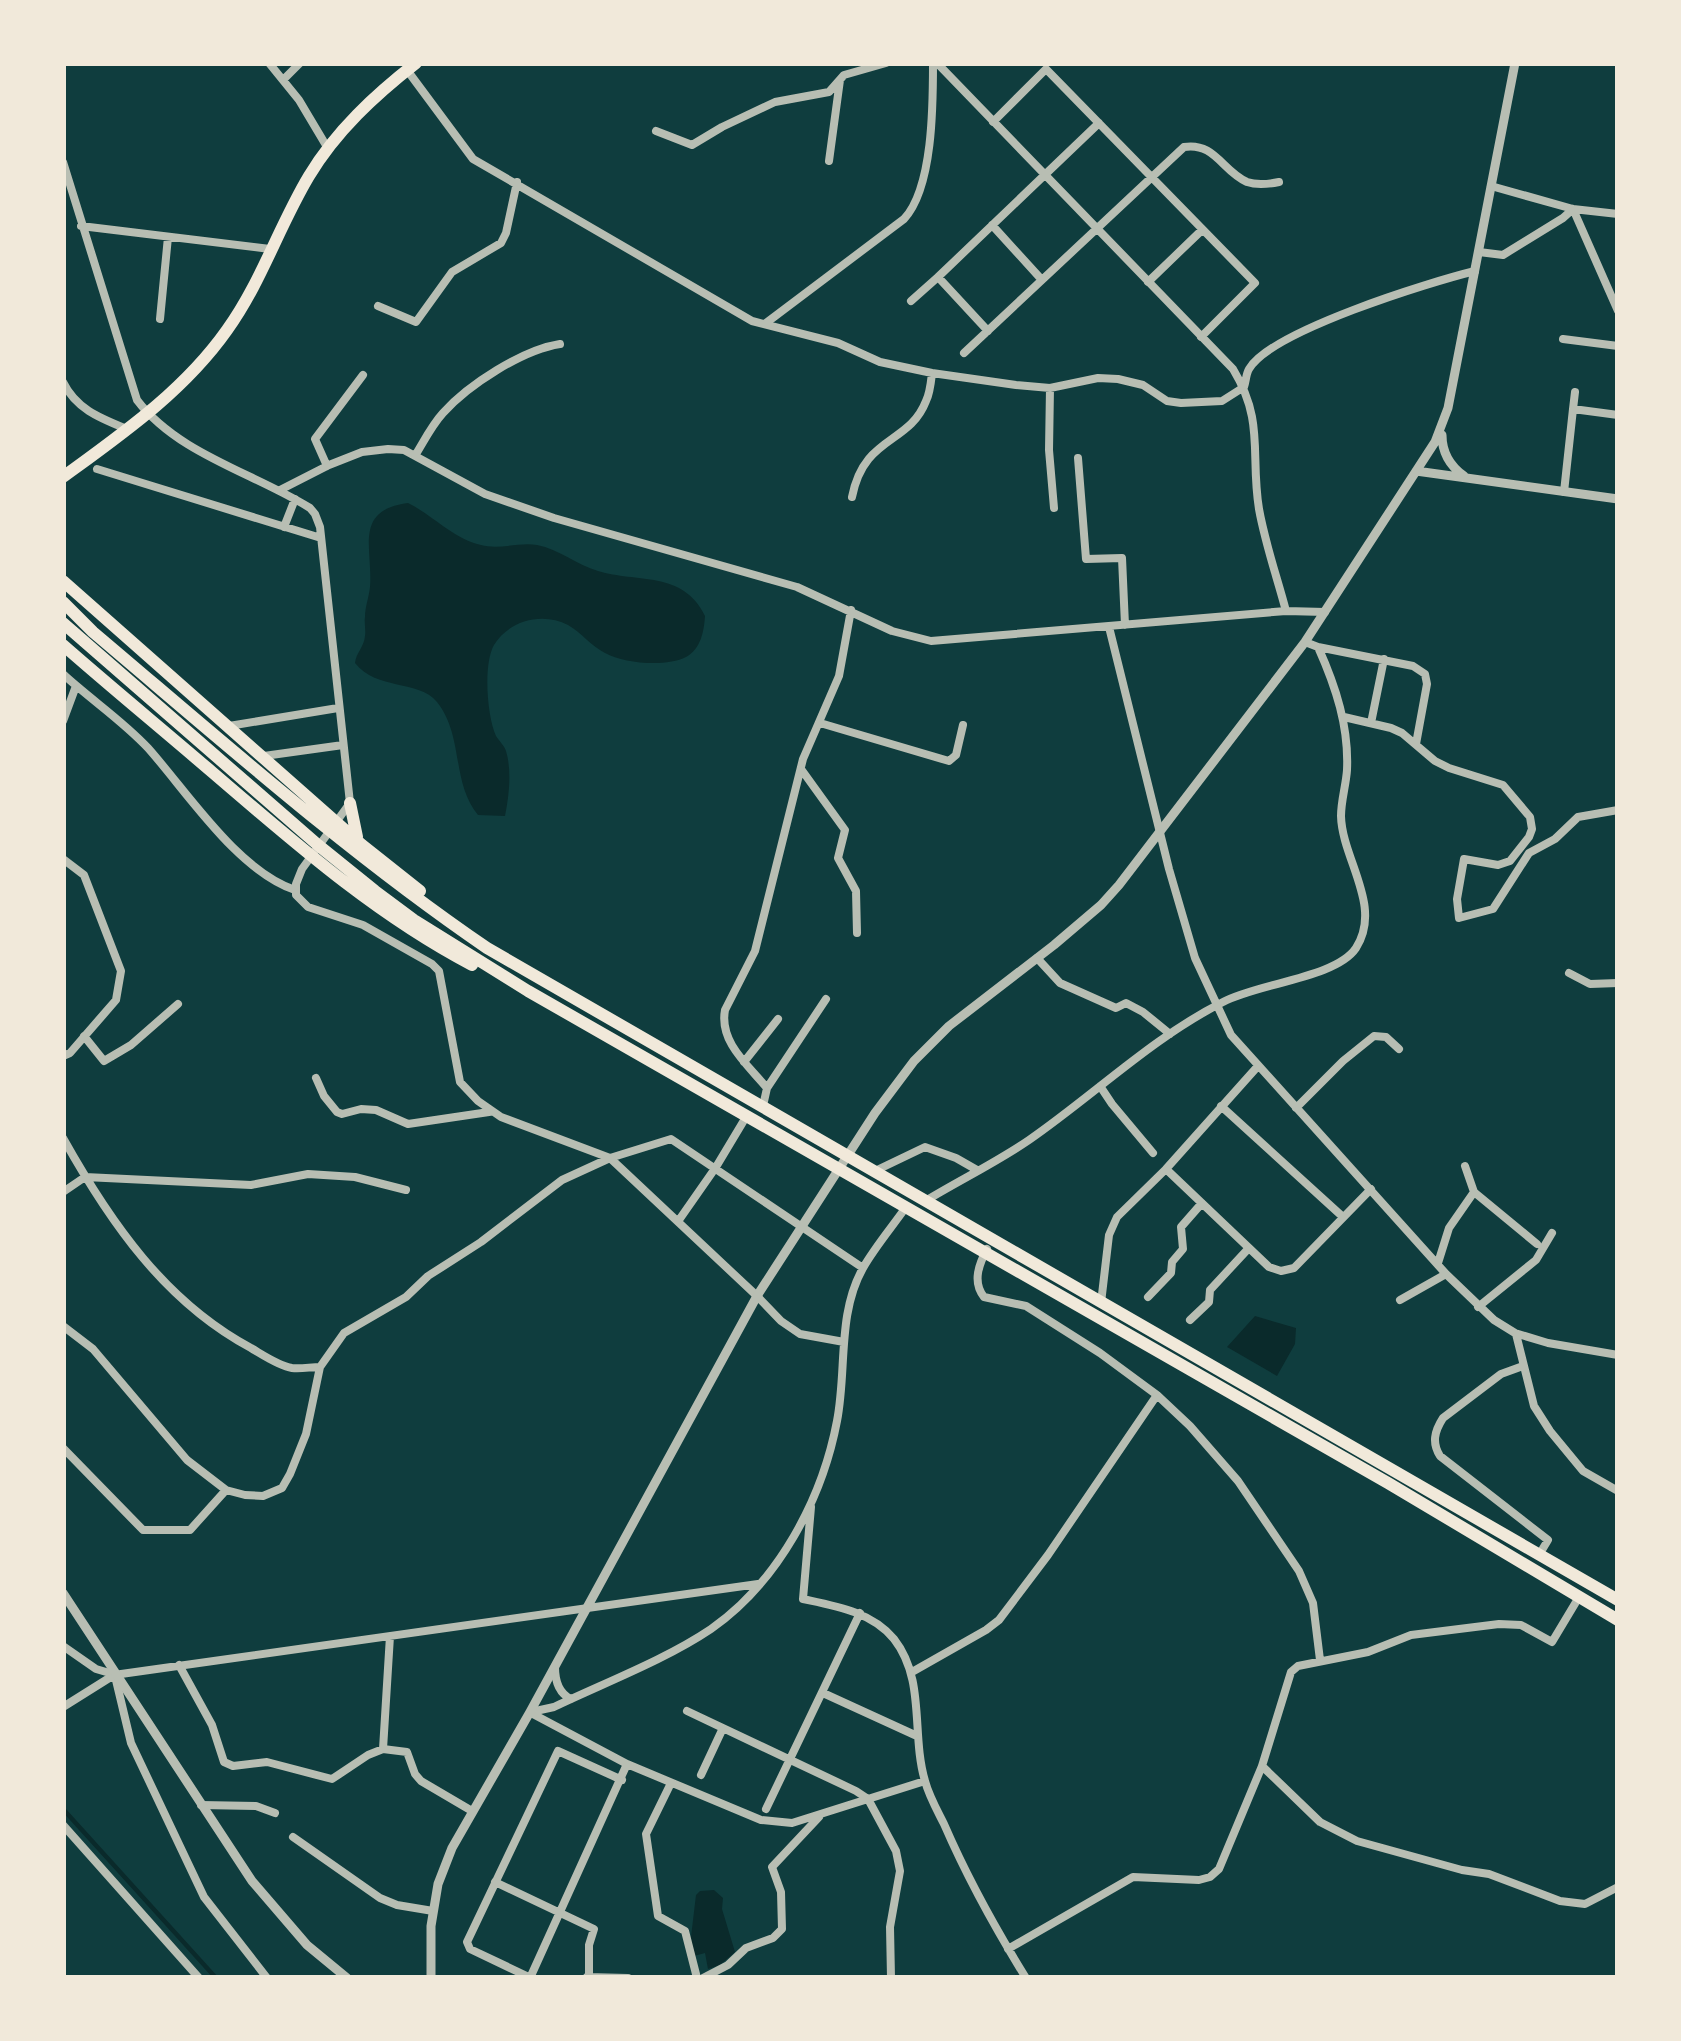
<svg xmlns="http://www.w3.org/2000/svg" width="1681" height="2041" font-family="Helvetica,sans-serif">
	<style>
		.water { fill: #0a2a2b }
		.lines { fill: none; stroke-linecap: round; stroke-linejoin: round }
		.stream { stroke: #0a2a2b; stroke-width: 4.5 }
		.minor { stroke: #b8beb3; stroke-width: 8 }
		.tertiary { stroke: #b8beb3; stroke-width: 9 }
		.trunk { stroke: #f1e9da; stroke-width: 12 }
	</style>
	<rect width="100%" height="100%" fill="#0f3d3e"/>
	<path class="water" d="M408 503C434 516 452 538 481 545 499 550 519 542 537 545 559 549 577 565 598 571 636 583 683 570 705 616 704 631 701 649 686 657 667 667 625 664 605 653 591 646 582 633 568 625 543 612 509 620 494 645 483 664 487 716 496 736 499 741 504 745 506 751 512 771 509 796 505 816L478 815C451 782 464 736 437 702 418 679 377 691 355 663 356 653 364 647 365 636 366 630 364 623 365 617 365 607 369 597 370 587 373 549 353 510 408 503Z
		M1255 1316 1296 1328 1295 1344 1277 1376 1227 1347Z
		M714 1890 723 1898 722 1909 735 1952 720 1965 708 1969 705 1953 694 1956 691 1937 696 1895 700 1891Z"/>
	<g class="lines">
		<path class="stream" d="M63 1809 216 1978"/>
		<path class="minor" d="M269 63 299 100 327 147
			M937 63 1233 369C1265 422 1250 454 1259 509 1265 543 1277 577 1286 611
			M407 70 473 159 752 321 838 343 880 362 932 373 1016 385 1050 388 1098 378 1118 379 1143 385 1167 401 1181 403 1222 401 1244 387C1246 381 1246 374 1249 369 1271 331 1430 282 1475 271
			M283 80 300 63
			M993 122 1046 69 1255 283 1201 337
			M656 131 692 145 722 127 775 102 829 92 844 75 886 63
			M829 161 840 80
			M63 162 137 400C178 454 254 473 310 508L315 514 320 527 350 803 302 869 296 884V895L308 907 363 925 432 964 439 971 460 1082 478 1101 501 1117 610 1158 757 1296 781 1321 800 1334 844 1342
			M1491 186 1573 209 1618 214
			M992 225 1042 280
			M81 226 270 249
			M1479 252 1503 255 1563 218 1573 209 1618 311
			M1148 282 1202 230
			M911 301 938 277
			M378 306 416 322 452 272 501 243 506 233 517 182
			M160 319 168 237
			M766 323 904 219C933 188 933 105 933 63
			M988 331 938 277 1099 123
			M1563 339 1618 346
			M964 353 1184 147C1215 142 1222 171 1247 182 1256 185 1269 184 1279 182
			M63 382C76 409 100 418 127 429
			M1050 388 1049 450 1054 508
			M1573 409 1575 392
			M416 454C424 441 432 425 443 413 468 385 522 350 560 344
			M1078 458 1086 559 1122 558 1125 625
			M327 466 315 439 363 375
			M97 469 321 538
			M280 490 329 465 362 452 388 449 404 450 485 494 554 518 797 587 892 631 931 641 1286 611 1325 612
			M1564 492 1573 409 1618 415
			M852 497C864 435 909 445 926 401 930 393 931 382 932 373
			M284 527 295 499
			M1109 627 1169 869 1195 958 1231 1035 1446 1274 1494 1320 1515 1333 1548 1343 1618 1355
			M1318 647 1413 666 1425 674 1427 684 1416 744
			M63 674C90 699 123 721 148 748 188 793 237 870 295 890
			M1344 717 1391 728 1402 733 1435 761 1449 768 1503 785 1530 817 1532 829 1529 837 1510 861 1498 865 1464 859 1457 899 1459 918 1493 909 1529 853 1555 839 1578 817 1618 810
			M63 721 76 686
			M820 723 949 761 956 755 963 725
			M1371 723 1384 659
			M229 726 338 708
			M264 756 343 745
			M801 769 845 830 838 858 856 891 857 933
			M63 859 84 875 121 971 116 1000 70 1053 63 1056
			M1037 958 1060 983 1116 1008 1126 1003 1143 1012 1170 1034
			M1569 973 1590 984 1618 983
			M84 1036 104 1061 131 1045 178 1004
			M744 1062 778 1019
			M316 1078 324 1096 337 1112 342 1114 361 1109 376 1110 408 1124 489 1112
			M1100 1086 1112 1104 1153 1153
			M767 1088 826 999
			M763 1106 767 1088C748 1065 719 1042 725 1010L755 951 803 759 839 676 851 610
			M1221 1106 1343 1217
			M1296 1108 1343 1061 1374 1036 1386 1037 1399 1049
			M63 1138C110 1222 165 1302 251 1348 263 1355 279 1366 292 1368 301 1369 311 1367 320 1367
			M1465 1166 1474 1192
			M1166 1169 1258 1066
			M877 1170 925 1147 956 1158 977 1170
			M63 1192 85 1177 251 1185 308 1174 355 1177 406 1190
			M927 1200C960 1180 997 1162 1029 1140 1094 1095 1152 1038 1223 1002 1258 983 1336 978 1356 948 1383 906 1342 859 1341 816 1341 801 1346 785 1347 770 1349 727 1336 687 1318 647L1305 642
			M679 1220 716 1167 746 1117
			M987 1249C979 1264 972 1282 984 1297L1026 1306 1100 1353 1157 1395 1190 1426 1238 1481 1299 1571 1313 1603 1320 1660
			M1438 1263 1449 1228 1474 1192 1537 1244
			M1148 1297 1171 1273 1172 1262 1183 1249 1181 1227 1202 1203
			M1400 1300 1446 1274
			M1101 1303 1109 1235 1117 1217 1166 1169 1269 1267 1281 1271 1294 1268 1371 1189
			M1478 1307 1536 1260 1552 1233
			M1190 1320 1209 1302 1210 1290 1248 1249
			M63 1326 93 1349 187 1460 226 1490 245 1495 263 1496 282 1488 290 1474 306 1434 320 1367 344 1333 406 1297 428 1276 481 1242 562 1180 610 1158 671 1139 863 1268
			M1516 1334 1534 1406 1550 1431 1583 1471 1618 1491
			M1523 1366 1501 1374 1443 1418C1434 1432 1432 1443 1440 1456L1548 1540 1539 1555
			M63 1448 143 1530H190L226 1490
			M811 1507 803 1599C836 1606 872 1612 894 1639 926 1680 911 1734 925 1781 929 1796 937 1810 944 1824 967 1877 995 1928 1026 1978
			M63 1646 96 1669 113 1674
			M179 1665 212 1725 224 1762 233 1766 267 1762 332 1779 368 1755 383 1749 390 1636
			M555 1667C555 1680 558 1693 571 1699
			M912 1672 986 1630 999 1620 1048 1555 1157 1395
			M115 1676 131 1743 204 1897 267 1978
			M823 1693 917 1736
			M63 1707 114 1675 758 1584
			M687 1711 856 1791 868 1799 896 1851 900 1871 890 1927 891 1978
			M531 1712 554 1707C604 1683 665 1660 711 1629 778 1582 822 1500 837 1421 847 1370 837 1314 863 1268 875 1247 892 1227 906 1207
			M531 1713 627 1764 761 1820 792 1823 925 1781
			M383 1749 407 1752 415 1774 421 1781 472 1811
			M1262 1766 1320 1822 1357 1841 1462 1870 1489 1874 1560 1901 1585 1904 1618 1887
			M701 1775 723 1728
			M671 1783 646 1834 658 1916 685 1931 697 1978
			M201 1805 256 1806 275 1813
			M766 1809 860 1613
			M63 1825 199 1978
			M293 1837 380 1898 397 1905 433 1911
			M495 1882 594 1929 589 1945V1976
			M1008 1949 1133 1877 1199 1880 1210 1877 1219 1869 1262 1766 1291 1672 1298 1666 1368 1652 1411 1635 1499 1624 1521 1625 1552 1642 1579 1597
			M587 1977 628 1978
			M530 1978 627 1764
			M531 1978 470 1949 467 1942 558 1751 622 1780
			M703 1978 728 1965 746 1948 773 1938 782 1929 781 1892 772 1867 819 1817"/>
		<path class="tertiary" d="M1442 435C1442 453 1450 466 1464 476
			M1416 471 1618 499
			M63 1593 252 1881 307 1945 347 1978
			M431 1978V1926L438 1884 452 1848 530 1712 757 1296 875 1113 914 1061 949 1026 1054 945 1101 905 1119 885 1305 642 1435 442 1448 408 1515 63"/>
		<path class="trunk" d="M63 477C122 434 184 391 227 330 261 283 279 226 309 176 336 131 375 95 416 63
			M63 581 362 845 420 891
			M63 602 93 632C222 741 348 853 487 948L1618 1600
			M63 623 318 845 375 891 414 920 528 991 1388 1483 1618 1620
			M63 645C112 688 162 729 212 772 295 843 375 914 472 965
			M350 803 357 837"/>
	</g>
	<rect width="1681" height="2041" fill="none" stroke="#f1e9da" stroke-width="132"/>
</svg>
